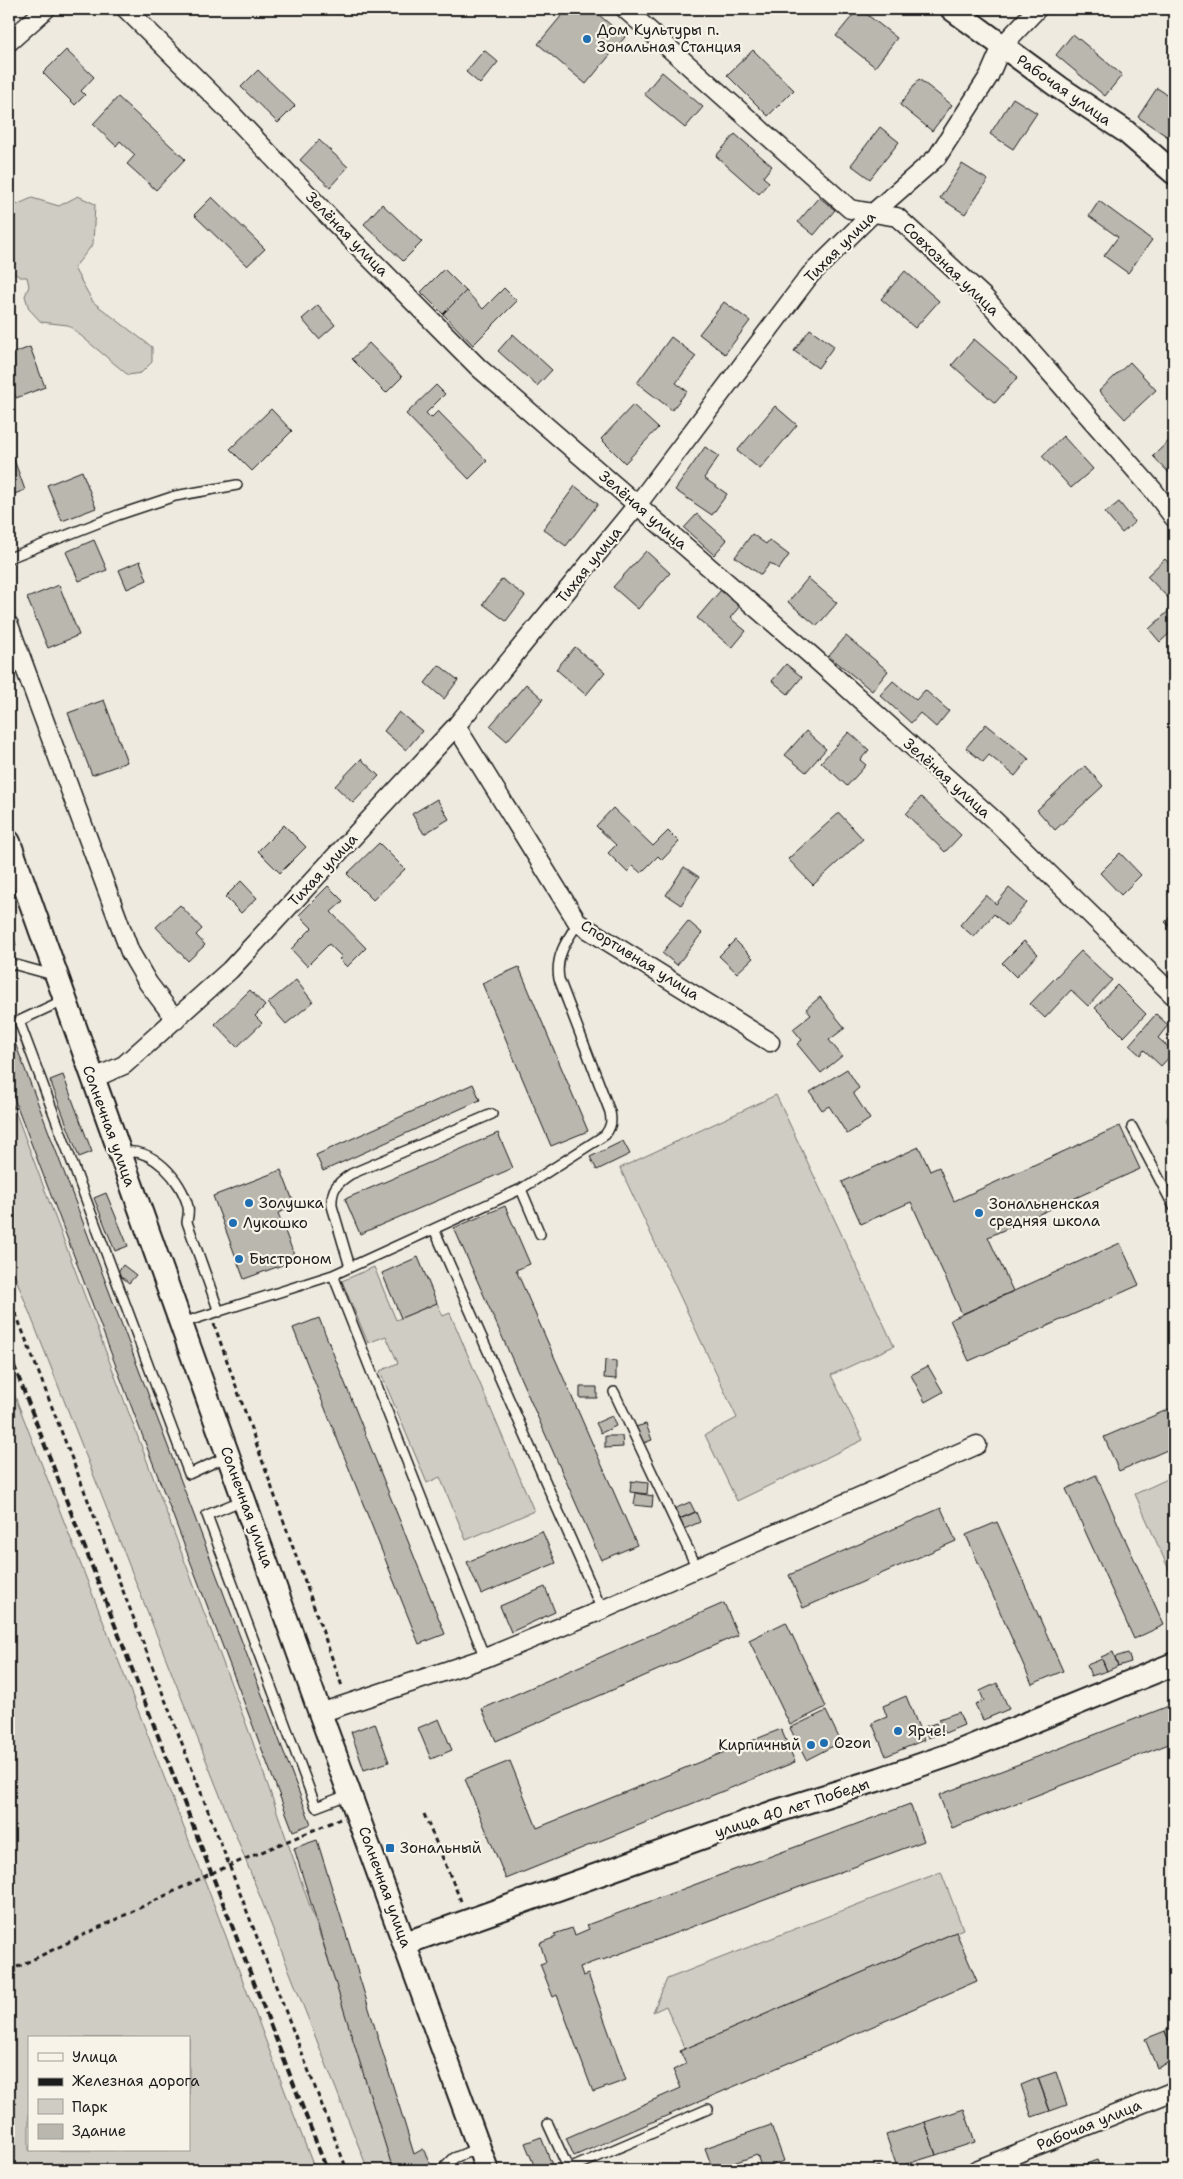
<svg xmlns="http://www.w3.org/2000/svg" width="1183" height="2179" font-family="'Shantell Sans',sans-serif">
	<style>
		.green { fill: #cfccc3; stroke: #767470; fill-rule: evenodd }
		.building { fill: #bab7af; stroke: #1c1c1c }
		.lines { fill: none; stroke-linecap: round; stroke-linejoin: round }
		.service-casing { stroke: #1c1c1c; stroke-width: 12 }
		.minor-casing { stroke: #1c1c1c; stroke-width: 21 }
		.tertiary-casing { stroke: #1c1c1c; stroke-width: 26 }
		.path { stroke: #1c1c1c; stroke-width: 3; stroke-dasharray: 5 4; stroke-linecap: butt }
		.service { stroke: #f7f3e8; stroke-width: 9 }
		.minor { stroke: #f7f3e8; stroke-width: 18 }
		.tertiary { stroke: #f7f3e8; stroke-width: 22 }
		.rail { stroke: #1c1c1c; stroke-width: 4; stroke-dasharray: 8 4; stroke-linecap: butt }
		.poi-dot { fill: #1f6fb2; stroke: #f7f3e8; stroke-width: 2 }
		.labels { text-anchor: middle; stroke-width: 4.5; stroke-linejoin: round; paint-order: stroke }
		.poi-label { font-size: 15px; fill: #1c1c1c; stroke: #f7f3e8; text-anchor: start }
		.street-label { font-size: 15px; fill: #1c1c1c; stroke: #f7f3e8 }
	</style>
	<rect width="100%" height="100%" fill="#eeeae0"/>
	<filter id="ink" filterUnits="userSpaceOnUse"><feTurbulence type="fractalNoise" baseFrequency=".02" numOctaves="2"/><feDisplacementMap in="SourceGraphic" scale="10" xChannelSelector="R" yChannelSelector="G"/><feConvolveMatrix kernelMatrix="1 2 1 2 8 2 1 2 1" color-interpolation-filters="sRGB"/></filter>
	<g filter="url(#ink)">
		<path class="green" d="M78 196 95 204 93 244 74 268 93 302 152 347V362L141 373 128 375 68 325 41 322 29 309 25 296 29 286 27 277H20L9 270V203L16 205 32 198 59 206Z
			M9 1095 251 1737 400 2165 382 2170H368L9 1261Z
			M776 1095 894 1346 831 1375 863 1440 737 1501 705 1435 737 1418 620 1168Z
			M1174 1111V1133L1166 1120 1168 1116Z
			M374 1267 396 1320 437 1303 443 1316 450 1313 534 1511 466 1540 440 1477 427 1483 380 1371 398 1363 386 1336 368 1343 342 1281Z
			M9 1381 206 1884 315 2170H9ZM29 2038H189V2150H29Z
			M1174 1476V1581L1135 1494Z
			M941 1872 963 1929 685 2049 666 2006 653 2012 667 1979Z"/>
		<path class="building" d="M567 9H592L625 37 586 84 538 44Z
			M858 9H860L897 38 875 67 836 36Z
			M1073 34 1122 75 1105 96 1056 55Z
			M66 50 94 77 81 91 85 95 75 105 43 73Z
			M484 50 498 62 480 84 466 72Z
			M753 50 794 90 768 116 727 75Z
			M258 70 295 106 278 123 241 87Z
			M662 72 703 107 685 128 644 94Z
			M919 79 952 105 932 131 900 105Z
			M1157 88 1174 99V128L1168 137 1138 117Z
			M118 97 185 159 156 190 127 164 135 155 120 141 116 146 93 124Z
			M1013 98 1037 113 1013 149 990 134Z
			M880 127 899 142 870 179 851 165Z
			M735 134 772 166 763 177 769 182 759 194 716 156Z
			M319 140 348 167 330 187 300 160Z
			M962 164 988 180 965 214 940 198Z
			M212 197 265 249 247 266 194 215Z
			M819 197 835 210 814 235 798 222Z
			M1099 201 1152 240 1128 273 1104 256 1118 237 1089 216Z
			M382 204 422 242 403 261 364 224Z
			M444 269 466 291 443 314 421 292Z
			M905 271 939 301 915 328 881 299Z
			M504 288 517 301 473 345 443 314 466 291 483 309Z
			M724 302 750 321 725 354 699 334Z
			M318 305 335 325 319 339 302 319Z
			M810 329 834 346 818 368 794 351Z
			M513 334 552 370 537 386 498 351Z
			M671 337 696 356 676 383 687 391 672 410 637 383Z
			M974 339 1018 377 995 403 952 365Z
			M369 343 402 377 386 393 352 359Z
			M30 347 45 387 16 398 9 379V355Z
			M1130 362 1156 390 1125 419 1099 391Z
			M436 385 445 394 426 413 431 418 438 411 487 461 469 479 406 414Z
			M633 405 658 428 625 463 601 439Z
			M775 406 797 425 760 469 737 451Z
			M271 409 292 431 252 471 230 449Z
			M1063 436 1093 469 1071 488 1042 456Z
			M1174 436V470L1170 474 1153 456Z
			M9 446 25 490 9 496Z
			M705 447 719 456 704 478 727 494 712 515 675 490Z
			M82 471 96 508 62 521 47 485Z
			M575 486 598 504 566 546 543 529Z
			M1119 502 1135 522 1122 533 1105 513Z
			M697 514 727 540 714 555 684 528Z
			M752 534 766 544 769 540 789 555 779 569 770 563 761 575 735 557Z
			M94 540 107 570 79 581 66 552Z
			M646 551 670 573 638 609 613 587Z
			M1165 559 1174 569V604L1147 576Z
			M140 561 147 580 127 589 119 570Z
			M808 578 837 603 817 626 788 602Z
			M502 579 525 596 506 621 483 604Z
			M59 585 79 635 48 648 27 598Z
			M721 590 740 606 730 618 746 631 732 648 697 618Z
			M1174 606V633L1172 631 1160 642 1149 629Z
			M846 636 888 671 872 691 829 656Z
			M575 647 605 672 586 695 556 669Z
			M786 664 802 677 788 694 772 681Z
			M439 665 458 680 444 699 425 683Z
			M893 681 916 700 925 690 949 711 936 727 920 713 911 723 880 695Z
			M526 684 543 699 507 741 490 726Z
			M104 700 127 762 92 775 68 713Z
			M399 712 422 731 406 750 384 731Z
			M986 724 1029 759 1015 776 989 755 983 762 966 748Z
			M806 731 826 749 806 772 785 755Z
			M849 732 869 750 860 760 866 765 847 786 821 762Z
			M361 759 379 776 353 803 335 786Z
			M1085 766 1103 786 1055 830 1037 810Z
			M921 797 961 835 945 852 906 814Z
			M437 799 449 819 424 834 412 814Z
			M613 808 653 846 668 831 679 842 662 860 658 856 641 873 633 866 627 872 608 853 616 845 596 826Z
			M839 813 863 839 813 885 788 859Z
			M284 825 306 847 280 873 258 851Z
			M379 843 405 869 373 900 347 874Z
			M1120 853 1141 875 1121 895 1100 873Z
			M684 867 699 877 681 905 666 895Z
			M241 881 257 898 241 913 225 897Z
			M328 886 343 901 331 912 366 948 347 967 339 959 342 957 329 944 307 966 291 949 312 928 299 915Z
			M1009 888 1027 903 1007 926 994 914 974 937 960 925 986 895 996 904Z
			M180 905 202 929 196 935 205 945 188 961 156 927Z
			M1174 913V931L1165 922Z
			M688 921 702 933 677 965 662 953Z
			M9 922 16 945 9 947Z
			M735 940 753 958 737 973 719 956Z
			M1024 941 1038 954 1016 977 1002 963Z
			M1081 951 1112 980 1088 1006 1071 990 1045 1018 1030 1004Z
			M519 967 588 1131 551 1146 482 983Z
			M296 980 313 1002 286 1024 268 1003Z
			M1117 985 1146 1014 1124 1037 1095 1008Z
			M250 990 265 1006 255 1016 262 1023 237 1047 215 1024Z
			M820 997 845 1028 829 1040 842 1056 821 1073 797 1044 802 1040 793 1029 811 1015 806 1009Z
			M1156 1014 1168 1025 1158 1038 1174 1052 1161 1066 1144 1050 1140 1055 1129 1045Z
			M9 1027 311 1824 293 1831 9 1085Z
			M847 1069 859 1088 853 1093 870 1119 847 1134 829 1106 822 1110 810 1092Z
			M63 1075 92 1152 79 1157 50 1080Z
			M473 1084 480 1100 323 1171 316 1155Z
			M1120 1126 1140 1169 988 1237 1013 1291 962 1314 911 1202 861 1224 842 1182 919 1147 930 1171 939 1167 954 1201Z
			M498 1133 513 1168 360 1234 345 1199Z
			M623 1141 630 1154 597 1170 590 1157Z
			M281 1170 295 1206 278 1213 296 1260 244 1279 213 1196Z
			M106 1193 128 1246 115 1251 94 1198Z
			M505 1206 530 1264 516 1270 637 1545 601 1560 454 1228Z
			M1120 1243 1139 1285 969 1361 950 1320Z
			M418 1257 437 1303 401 1318 382 1273Z
			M123 1265 136 1275 129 1283 117 1273Z
			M319 1318 445 1634 419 1644 293 1328Z
			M605 1360 616 1361V1379L604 1378Z
			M928 1366 943 1392 925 1402 911 1375Z
			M580 1387H597V1398H580Z
			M1174 1407V1447L1119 1471 1104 1437Z
			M612 1416 616 1426 601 1433 596 1423Z
			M646 1424 652 1440 641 1444 635 1427Z
			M605 1436H622L623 1447 605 1448Z
			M1096 1475 1164 1625 1134 1639 1066 1489Z
			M631 1481 648 1483 647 1494 630 1492Z
			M636 1493 653 1496 652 1507 634 1505Z
			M690 1502 695 1512 679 1519 674 1509Z
			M941 1508 956 1541 803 1608 789 1575Z
			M696 1512 700 1522 684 1529 680 1519Z
			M997 1522 1063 1671 1032 1684 966 1535Z
			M542 1531 556 1563 481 1594 467 1562Z
			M545 1587 555 1612 511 1632 500 1606Z
			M724 1603 738 1635 496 1741 482 1709Z
			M786 1622 826 1707 790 1725 749 1640Z
			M1113 1652 1118 1666 1107 1671 1101 1657Z
			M1128 1653 1131 1662 1118 1666 1115 1657Z
			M1102 1659 1107 1671 1091 1676 1087 1665Z
			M997 1683 1009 1709 983 1720 975 1704 984 1701 980 1691Z
			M906 1696 924 1740 886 1756 872 1723 887 1717 883 1706Z
			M1174 1704V1742L952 1828 939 1795Z
			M826 1711 841 1742 806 1760 790 1728Z
			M959 1712 964 1725 945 1733 939 1719Z
			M439 1719 452 1750 431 1759 418 1728Z
			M375 1723 389 1762 364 1770 351 1732Z
			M936 1723 940 1734 928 1738 924 1727Z
			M781 1729 795 1762 506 1879 465 1779 510 1761 537 1828Z
			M910 1804 924 1841 600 1961 599 1960 580 1967 583 1976 588 1974 626 2080 593 2092 557 1995 553 1997 540 1964 546 1962 540 1943 556 1937 554 1934 572 1928 575 1935 589 1929 587 1925Z
			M317 1840 414 2154 423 2149 430 2163 414 2170H393L294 1848Z
			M956 1932 977 1981 574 2156 566 2138 681 2088 673 2070 686 2064 680 2051Z
			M1174 2027V2054L1165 2031Z
			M1165 2031 1174 2054V2060L1157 2068 1145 2039Z
			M1056 2072 1067 2105 1050 2111 1038 2078Z
			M1038 2078 1050 2111 1032 2117 1021 2085Z
			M964 2109 975 2142 936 2155 925 2122Z
			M925 2122 936 2155 897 2167 886 2135Z
			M771 2125 784 2161 762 2169 757 2155 713 2170 705 2148Z
			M541 2137 554 2170H536L525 2143Z
			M1097 2160 1101 2170H1070Z
			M879 2166 880 2170H866Z"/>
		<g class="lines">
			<g class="service-casing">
				<path id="service" d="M9 558 118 515 175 496 237 485
					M9 963 53 975
					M64 1000 19 1021 189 1474 228 1456
					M1132 1127 1174 1207
					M122 1153C151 1145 182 1180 188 1207 189 1211 188 1217 187 1222L219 1312
					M521 1189 605 1135C611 1127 612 1122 610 1112L559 979C555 957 566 941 578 923
					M434 1229 602 1610
					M350 1267 332 1206C331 1189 337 1183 351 1174L492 1114
					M333 1275 485 1658
					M182 1323 333 1275 521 1189 540 1234
					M614 1392 697 1568
					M243 1500 207 1515 316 1807 350 1794
					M548 2124 569 2170
					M569 2169 708 2109
					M442 2170 454 2158 478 2148"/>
			</g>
			<g class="minor-casing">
				<path id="minor" d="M126 9 224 106 333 221 479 368 813 657 915 749 995 821 1174 996
					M625 9 850 209 897 217 984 297 1153 490 1174 518
					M9 42 46 9
					M9 625 130 952 148 983 176 1020
					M456 726 578 923 770 1042
					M92 1079 124 1065 230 970 456 726 637 505 810 275 873 213 937 157 989 76 1002 46 1037 9
					M320 1713 485 1658 602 1610 977 1445
					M976 2170 1174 2091"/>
			</g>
			<g class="tertiary-casing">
				<path id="tertiary" d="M952 9 1060 88 1125 131 1174 173
					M9 842 320 1713 487 2170
					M406 1943 774 1812 880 1779 955 1753 1174 1664"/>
			</g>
			<path class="path" d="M9 1296 347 2170
				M214 1324 343 1689
				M424 1814 461 1901
				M9 1971 212 1873 340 1819"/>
			<use href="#service" class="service"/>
			<use href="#minor" class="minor"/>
			<use href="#tertiary" class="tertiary"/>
			<path class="rail" d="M9 1353 327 2170"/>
		</g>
	</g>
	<g class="poi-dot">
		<circle cx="587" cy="39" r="5"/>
		<circle cx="249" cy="1203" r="5"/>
		<circle cx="979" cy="1213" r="5"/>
		<circle cx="233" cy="1223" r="5"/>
		<circle cx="239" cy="1259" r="5"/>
		<circle cx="898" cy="1731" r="5"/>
		<circle cx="824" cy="1743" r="5"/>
		<circle cx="811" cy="1745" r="5"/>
		<rect x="385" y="1843" width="10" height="10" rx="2.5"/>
	</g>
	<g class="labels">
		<g class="poi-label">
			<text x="597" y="35">Дом Культуры п.<tspan x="597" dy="17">Зональная Станция</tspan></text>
			<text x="259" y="1208">Золушка</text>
			<text x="989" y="1209">Зональненская<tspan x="989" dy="17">средняя школа</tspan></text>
			<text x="243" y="1228">Лукошко</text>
			<text x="249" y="1264">Быстроном</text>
			<text x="908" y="1736">Ярче!</text>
			<text x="834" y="1748">Ozon</text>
			<text x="801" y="1750" text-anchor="end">Кирпичный</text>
			<text x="400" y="1853">Зональный</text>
		</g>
		<g class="street-label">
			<text transform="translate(1064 90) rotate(35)" y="5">Рабочая улица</text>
			<text transform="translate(347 234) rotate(46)" y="5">Зелёная улица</text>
			<text transform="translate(840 247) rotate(-45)" y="5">Тихая улица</text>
			<text transform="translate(951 269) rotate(44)" y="5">Совхозная улица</text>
			<text transform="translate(643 510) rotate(41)" y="5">Зелёная улица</text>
			<text transform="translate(589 565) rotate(-51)" y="5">Тихая улица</text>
			<text transform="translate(947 778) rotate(42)" y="5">Зелёная улица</text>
			<text transform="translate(323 870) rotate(-47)" y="5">Тихая улица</text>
			<text transform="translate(640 960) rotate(32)" y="5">Спортивная улица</text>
			<text transform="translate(109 1126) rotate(70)" y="5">Солнечная улица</text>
			<text transform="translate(247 1507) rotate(70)" y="5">Солнечная улица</text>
			<text transform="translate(792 1808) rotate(-18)" y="5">улица 40 лет Победы</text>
			<text transform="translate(385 1887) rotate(70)" y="5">Солнечная улица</text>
			<text transform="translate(1089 2125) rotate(-22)" y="5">Рабочая улица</text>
		</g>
	</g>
	<rect width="1183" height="2179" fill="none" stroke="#f7f3e8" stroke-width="30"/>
	<rect x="15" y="15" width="1153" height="2149" fill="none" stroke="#1c1c1c" stroke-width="2" filter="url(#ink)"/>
	<rect x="28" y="2036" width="162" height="115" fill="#f7f3e8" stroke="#9f9d96"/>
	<rect x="38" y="2053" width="25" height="8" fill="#f7f3e8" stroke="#9f9d96"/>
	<text x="72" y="2062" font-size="15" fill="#1c1c1c">Улица</text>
	<rect x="38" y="2078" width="25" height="8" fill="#1c1c1c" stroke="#9f9d96"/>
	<text x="72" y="2086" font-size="15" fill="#1c1c1c">Железная дорога</text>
	<rect x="38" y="2099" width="25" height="15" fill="#cfccc3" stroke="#9f9d96"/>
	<text x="72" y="2112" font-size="15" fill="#1c1c1c">Парк</text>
	<rect x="38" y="2124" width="25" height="15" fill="#bab7af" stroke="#9f9d96"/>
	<text x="72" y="2136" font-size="15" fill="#1c1c1c">Здание</text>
</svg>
